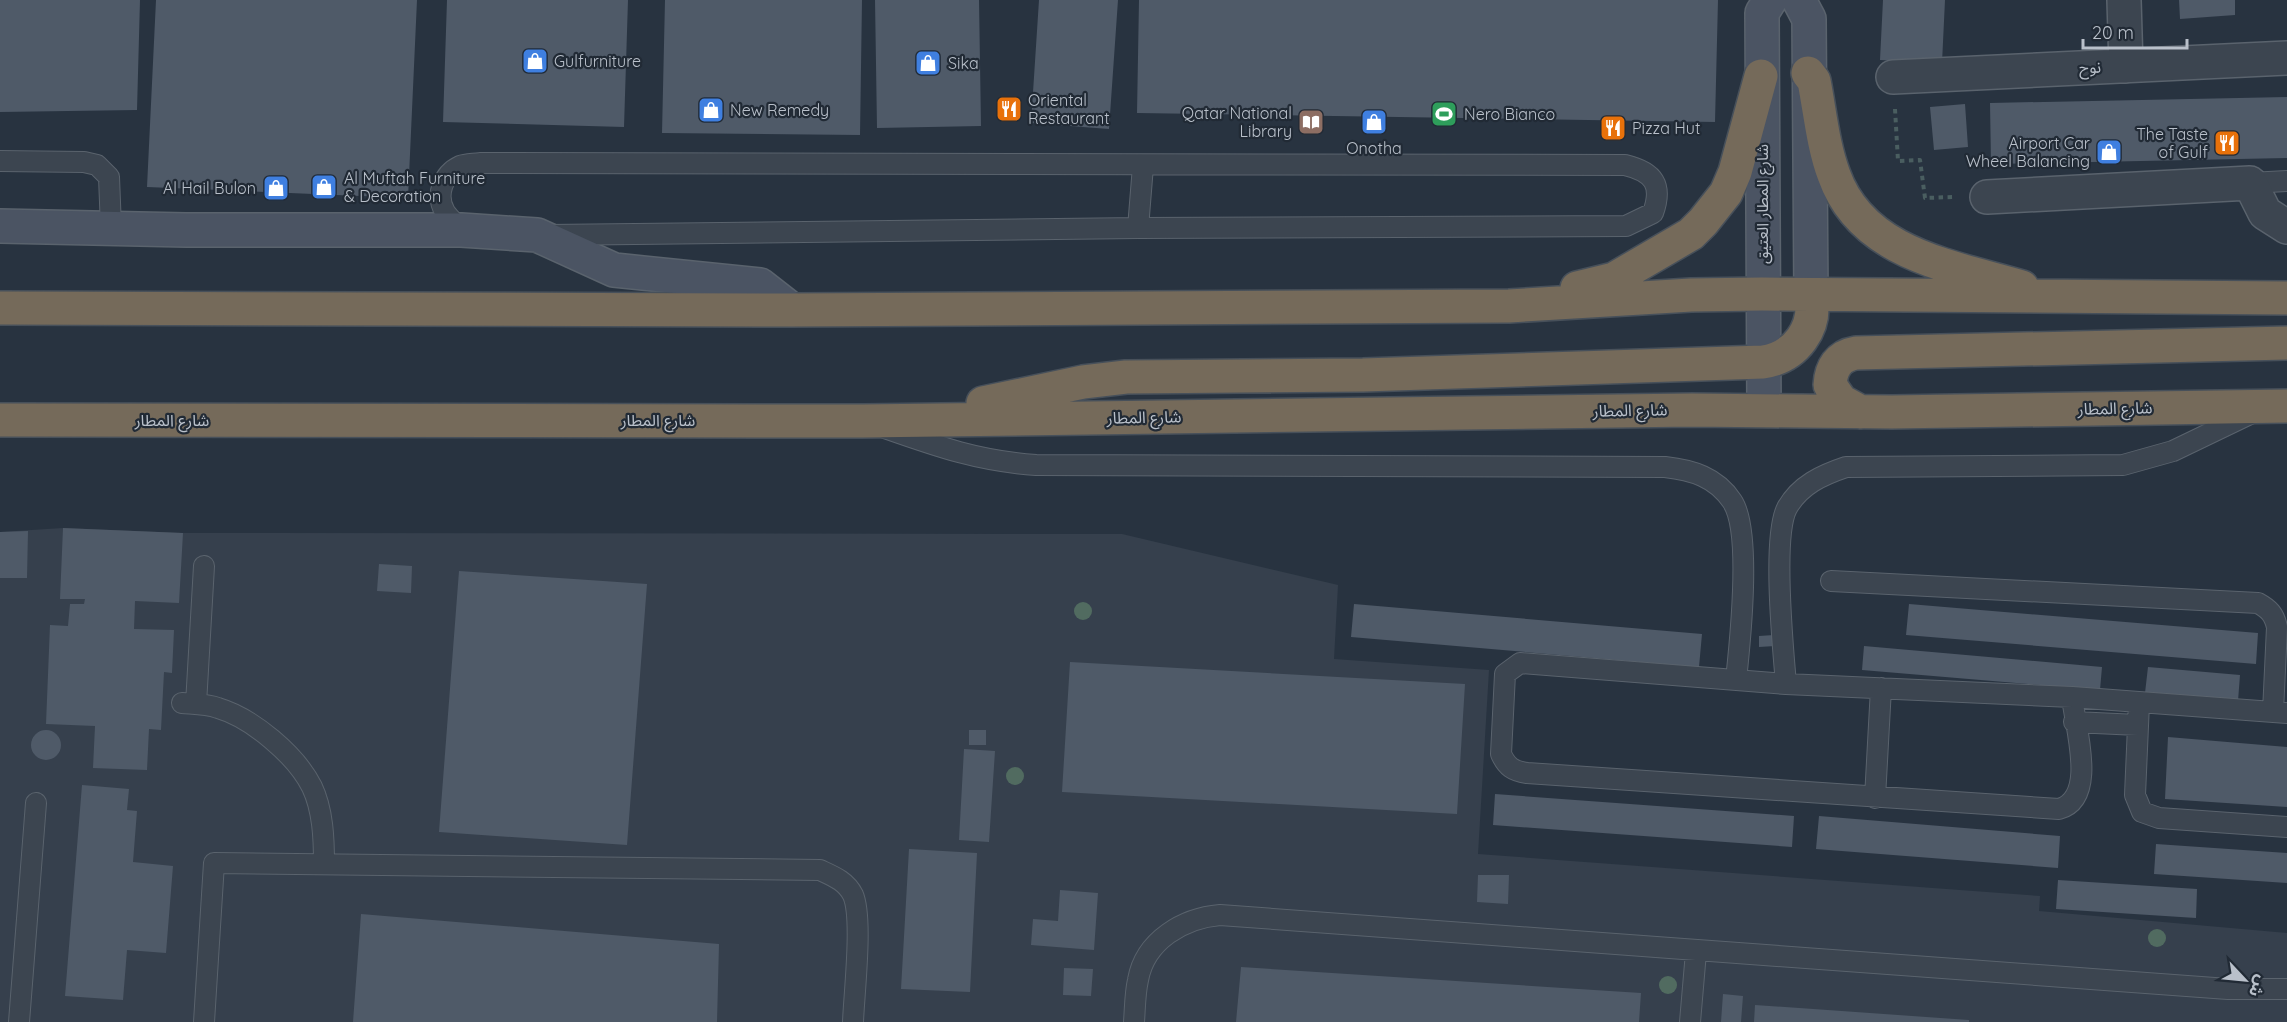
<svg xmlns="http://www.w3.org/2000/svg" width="2287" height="1022" font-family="Quicksand,'Noto Sans Arabic',sans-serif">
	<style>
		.airport { fill: #36404d }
		.building { fill: #4f5a68 }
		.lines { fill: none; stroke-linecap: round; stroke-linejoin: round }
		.lane-casing { stroke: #5a636d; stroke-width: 22 }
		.street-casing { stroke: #5a636d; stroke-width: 36 }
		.secondary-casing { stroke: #5a636d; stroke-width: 36 }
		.highway-casing { stroke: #47505a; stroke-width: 36 }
		.path { stroke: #4a5e60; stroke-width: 4; stroke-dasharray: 4.5 4.5; stroke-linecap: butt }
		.lane { stroke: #3c4550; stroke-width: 20 }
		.street { stroke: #3c4550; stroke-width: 33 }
		.secondary { stroke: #4b5463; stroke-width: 33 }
		.highway { stroke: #756a5a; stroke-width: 33 }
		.tree { fill: #516b60 }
		.labels { text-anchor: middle; stroke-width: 4.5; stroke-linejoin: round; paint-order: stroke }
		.poi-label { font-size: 16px; fill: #b9c0ca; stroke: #212a35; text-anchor: start }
		.street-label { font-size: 16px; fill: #b9c0ca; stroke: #212a35 }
	</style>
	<rect width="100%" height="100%" fill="#283340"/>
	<path class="airport" d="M63 528 183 533 1122 534 1338 585 1334 659 1489 670 1478 854 2040 896 2039 911 2287 933V1022H0V532Z"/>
	<path class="building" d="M0 0H140L137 110 0 112Z
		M156 0H417L408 198 147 187Z
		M447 0H628L624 127 443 122Z
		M665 0H862L860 135 662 133Z
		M875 0H979L981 126 877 128Z
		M1039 0H1118L1109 129 1031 123Z
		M1139 0H1718L1715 122 1137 113Z
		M1883 0H1945L1942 63 1880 60Z
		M2179 0H2235V15L2180 19Z
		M2287 97V158L1991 164 1990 103Z
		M1965 104 1968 147 1934 150 1930 107Z
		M63 528 183 533 179 603 135 601 134 629 174 630 172 673 164 672 161 730 149 729 147 770 93 768 95 726 46 724 50 625 68 626 70 604H84L85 599H60Z
		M28 531 27 578H0V532Z
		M379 564 412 566 411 593 377 591Z
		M459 571 647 584 627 845 439 832Z
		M1354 604 1702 634 1699 667 1351 637Z
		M1909 604 2258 633 2256 664 1906 635Z
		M1774 635 1775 646 1759 647V636Z
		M1864 646 2102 667 2100 690 1862 670Z
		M1070 662 1465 684 1457 814 1062 792Z
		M2148 667 2240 675 2238 701 2145 693Z
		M969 730H986V745H969Z
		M31 745a15 15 0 1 1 30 0a15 15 0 1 1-30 0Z
		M2168 737 2287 747V807L2165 799Z
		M964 749 995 751 989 842 959 840Z
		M82 785 129 789 127 810 137 811 133 862 173 866 166 953 127 950 123 1000 65 996Z
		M1495 794 1794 816 1792 847 1493 825Z
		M1819 816 2060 836 2058 868 1816 849Z
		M2156 844 2287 853V883L2154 874Z
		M909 849 977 853 970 992 901 989Z
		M1478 875H1509L1508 904 1477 902Z
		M2058 880 2197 889 2196 918 2056 909Z
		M1060 890 1098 893 1094 950 1031 945 1033 919 1058 921Z
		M361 914 719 944 717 1022H353Z
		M1241 967 1641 993 1639 1022H1236Z
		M1064 968 1093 969 1091 996 1063 995Z
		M1723 994 1743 996 1741 1022H1721Z
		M1755 1005 1969 1020V1022H1754Z"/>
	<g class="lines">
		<g class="lane-casing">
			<path id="lane" d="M0 161 84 162 97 165 109 177 111 228
				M2250 183 2287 181
				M1138 228 1143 166
				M461 230C456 224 449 218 445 212 435 195 443 174 460 166 466 164 474 164 480 163L1625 165C1654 172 1663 185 1653 213L1626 226 1138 228 549 235
				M885 428C939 447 979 461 1036 465L1665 467C1692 470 1716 477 1732 501 1752 530 1740 643 1736 680
				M1831 581 2258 603C2269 609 2274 614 2277 627L2273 712
				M1786 684C1783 648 1772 537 1787 508 1800 485 1822 475 1846 467L2123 465 2173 451 2254 412
				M2072 697C2075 727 2098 798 2059 809L1527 773C1513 771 1507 767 1501 754L1505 674 1520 663 1786 684 2072 697 2287 713
				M182 703C193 704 207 704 218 708 252 718 296 755 312 787 323 810 324 839 324 864
				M2139 703 2135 795 2142 812 2159 818 2287 827
				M196 704 204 566
				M2074 722 2138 725
				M1875 798 1881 688
				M19 1022 36 803
				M204 1022 214 863 820 870C833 876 846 881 853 895 863 918 854 994 853 1022
				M1134 1022C1135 1008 1135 993 1138 980 1145 940 1184 918 1220 915L2228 989H2287
				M1690 1022 1696 952"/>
		</g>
		<g class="street-casing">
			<path id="street" d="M2124 0 2126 66
				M1893 77 2287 58
				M1987 197 2250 183 2265 213 2287 227"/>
		</g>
		<g class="secondary-casing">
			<path id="secondary" d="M1799 0 1809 19 1811 296
				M0 226 186 230H461L537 235 614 270 760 285 792 310
				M1764 409 1762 13 1770 0"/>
		</g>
		<g class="highway-casing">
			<path id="highway" d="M1808 73 1814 81C1820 112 1823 146 1834 175 1862 254 1951 266 2022 287
				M1577 288 1614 279 1691 234 1703 222 1726 193 1735 172 1761 76
				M0 308 792 310 1509 306 1691 295 1762 294 2287 298
				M983 403 1083 382 1126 377 1363 375 1763 362C1796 357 1817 328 1811 296
				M1861 412 1841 401 1830 385C1831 368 1838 356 1856 353L2287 343
				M0 420 863 421 1692 410 1892 412 2287 406"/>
		</g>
		<path class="path" d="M1895 109 1898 161 1920 160 1925 198 1953 197"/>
		<use href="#lane" class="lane"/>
		<use href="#street" class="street"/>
		<use href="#secondary" class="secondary"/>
		<use href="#highway" class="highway"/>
	</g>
	<g class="tree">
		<circle cx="1083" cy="611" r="9"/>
		<circle cx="1015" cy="776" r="9"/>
		<circle cx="2157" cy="938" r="9"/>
		<circle cx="1668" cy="985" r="9"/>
	</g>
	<defs>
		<g id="shop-square" transform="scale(1.35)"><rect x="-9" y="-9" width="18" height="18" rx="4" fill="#3f7fe0" stroke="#212a35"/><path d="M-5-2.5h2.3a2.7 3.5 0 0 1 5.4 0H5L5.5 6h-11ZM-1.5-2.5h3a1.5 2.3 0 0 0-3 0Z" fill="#fff"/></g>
		<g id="restaurant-square" transform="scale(1.35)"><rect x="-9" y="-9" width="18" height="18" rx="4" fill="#e8710a" stroke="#212a35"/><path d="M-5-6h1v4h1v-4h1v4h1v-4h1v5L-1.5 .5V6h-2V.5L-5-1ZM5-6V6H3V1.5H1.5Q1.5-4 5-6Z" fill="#fff"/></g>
		<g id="stadium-square" transform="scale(1.35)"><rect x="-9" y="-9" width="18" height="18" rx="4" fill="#2e9e5b" stroke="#212a35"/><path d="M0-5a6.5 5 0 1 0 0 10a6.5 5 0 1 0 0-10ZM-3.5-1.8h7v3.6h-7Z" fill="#fff"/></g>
		<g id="library-square" transform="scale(1.35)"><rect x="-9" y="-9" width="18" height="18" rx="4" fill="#8d6e63" stroke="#212a35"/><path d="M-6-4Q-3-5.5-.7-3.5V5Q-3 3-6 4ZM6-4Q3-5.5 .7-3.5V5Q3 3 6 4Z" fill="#fff"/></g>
	</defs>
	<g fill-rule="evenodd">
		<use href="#shop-square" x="535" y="61"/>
		<use href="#shop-square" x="928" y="63"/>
		<use href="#restaurant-square" x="1009" y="109"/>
		<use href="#shop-square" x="711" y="110"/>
		<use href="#stadium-square" x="1444" y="114"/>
		<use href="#library-square" x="1311" y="122"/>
		<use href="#shop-square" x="1374" y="122"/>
		<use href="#restaurant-square" x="1613" y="128"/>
		<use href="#restaurant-square" x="2227" y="143"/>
		<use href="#shop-square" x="2109" y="152"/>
		<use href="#shop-square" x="324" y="187"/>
		<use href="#shop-square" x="276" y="188"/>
	</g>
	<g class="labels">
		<g class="poi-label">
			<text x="554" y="67">Gulfurniture</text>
			<text x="948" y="69">Sika</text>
			<text x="1028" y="106">Oriental<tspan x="1028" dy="18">Restaurant</tspan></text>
			<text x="730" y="116">New Remedy</text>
			<text x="1292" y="119" text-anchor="end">Qatar National<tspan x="1292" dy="18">Library</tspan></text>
			<text x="1464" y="120">Nero Bianco</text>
			<text x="1632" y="134">Pizza Hut</text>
			<text x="2208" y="140" text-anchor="end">The Taste<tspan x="2208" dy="18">of Gulf</tspan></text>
			<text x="2090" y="149" text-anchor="end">Airport Car<tspan x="2090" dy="18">Wheel Balancing</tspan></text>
			<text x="1374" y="154" text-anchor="middle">Onotha</text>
			<text x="344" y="184">Al Muftah Furniture<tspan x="344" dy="18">&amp; Decoration</tspan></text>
			<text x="256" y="194" text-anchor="end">Al Hail Bulon</text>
		</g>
		<g class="street-label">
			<text transform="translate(2090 67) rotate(-3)" y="6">نوح</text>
			<text transform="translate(1762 204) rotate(-90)" y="6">شارع المطار العتيق</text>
			<text transform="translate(2115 408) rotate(-1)" y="6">شارع المطار</text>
			<text transform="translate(1630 410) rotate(-1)" y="6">شارع المطار</text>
			<text transform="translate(1144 417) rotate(-1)" y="6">شارع المطار</text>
			<text x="172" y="426">شارع المطار</text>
			<text x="658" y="426">شارع المطار</text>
		</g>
	</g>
	<g transform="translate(2245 980) rotate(116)" stroke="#212a35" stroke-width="4.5" paint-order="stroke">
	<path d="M0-4.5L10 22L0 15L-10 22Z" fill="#b9c0ca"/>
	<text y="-9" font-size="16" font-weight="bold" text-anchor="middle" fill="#b9c0ca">ش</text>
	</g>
	<path d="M2083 39v9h104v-9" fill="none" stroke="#b9c0ca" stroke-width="3"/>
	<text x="2092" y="39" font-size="18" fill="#b9c0ca" stroke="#212a35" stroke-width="4.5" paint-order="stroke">20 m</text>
</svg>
